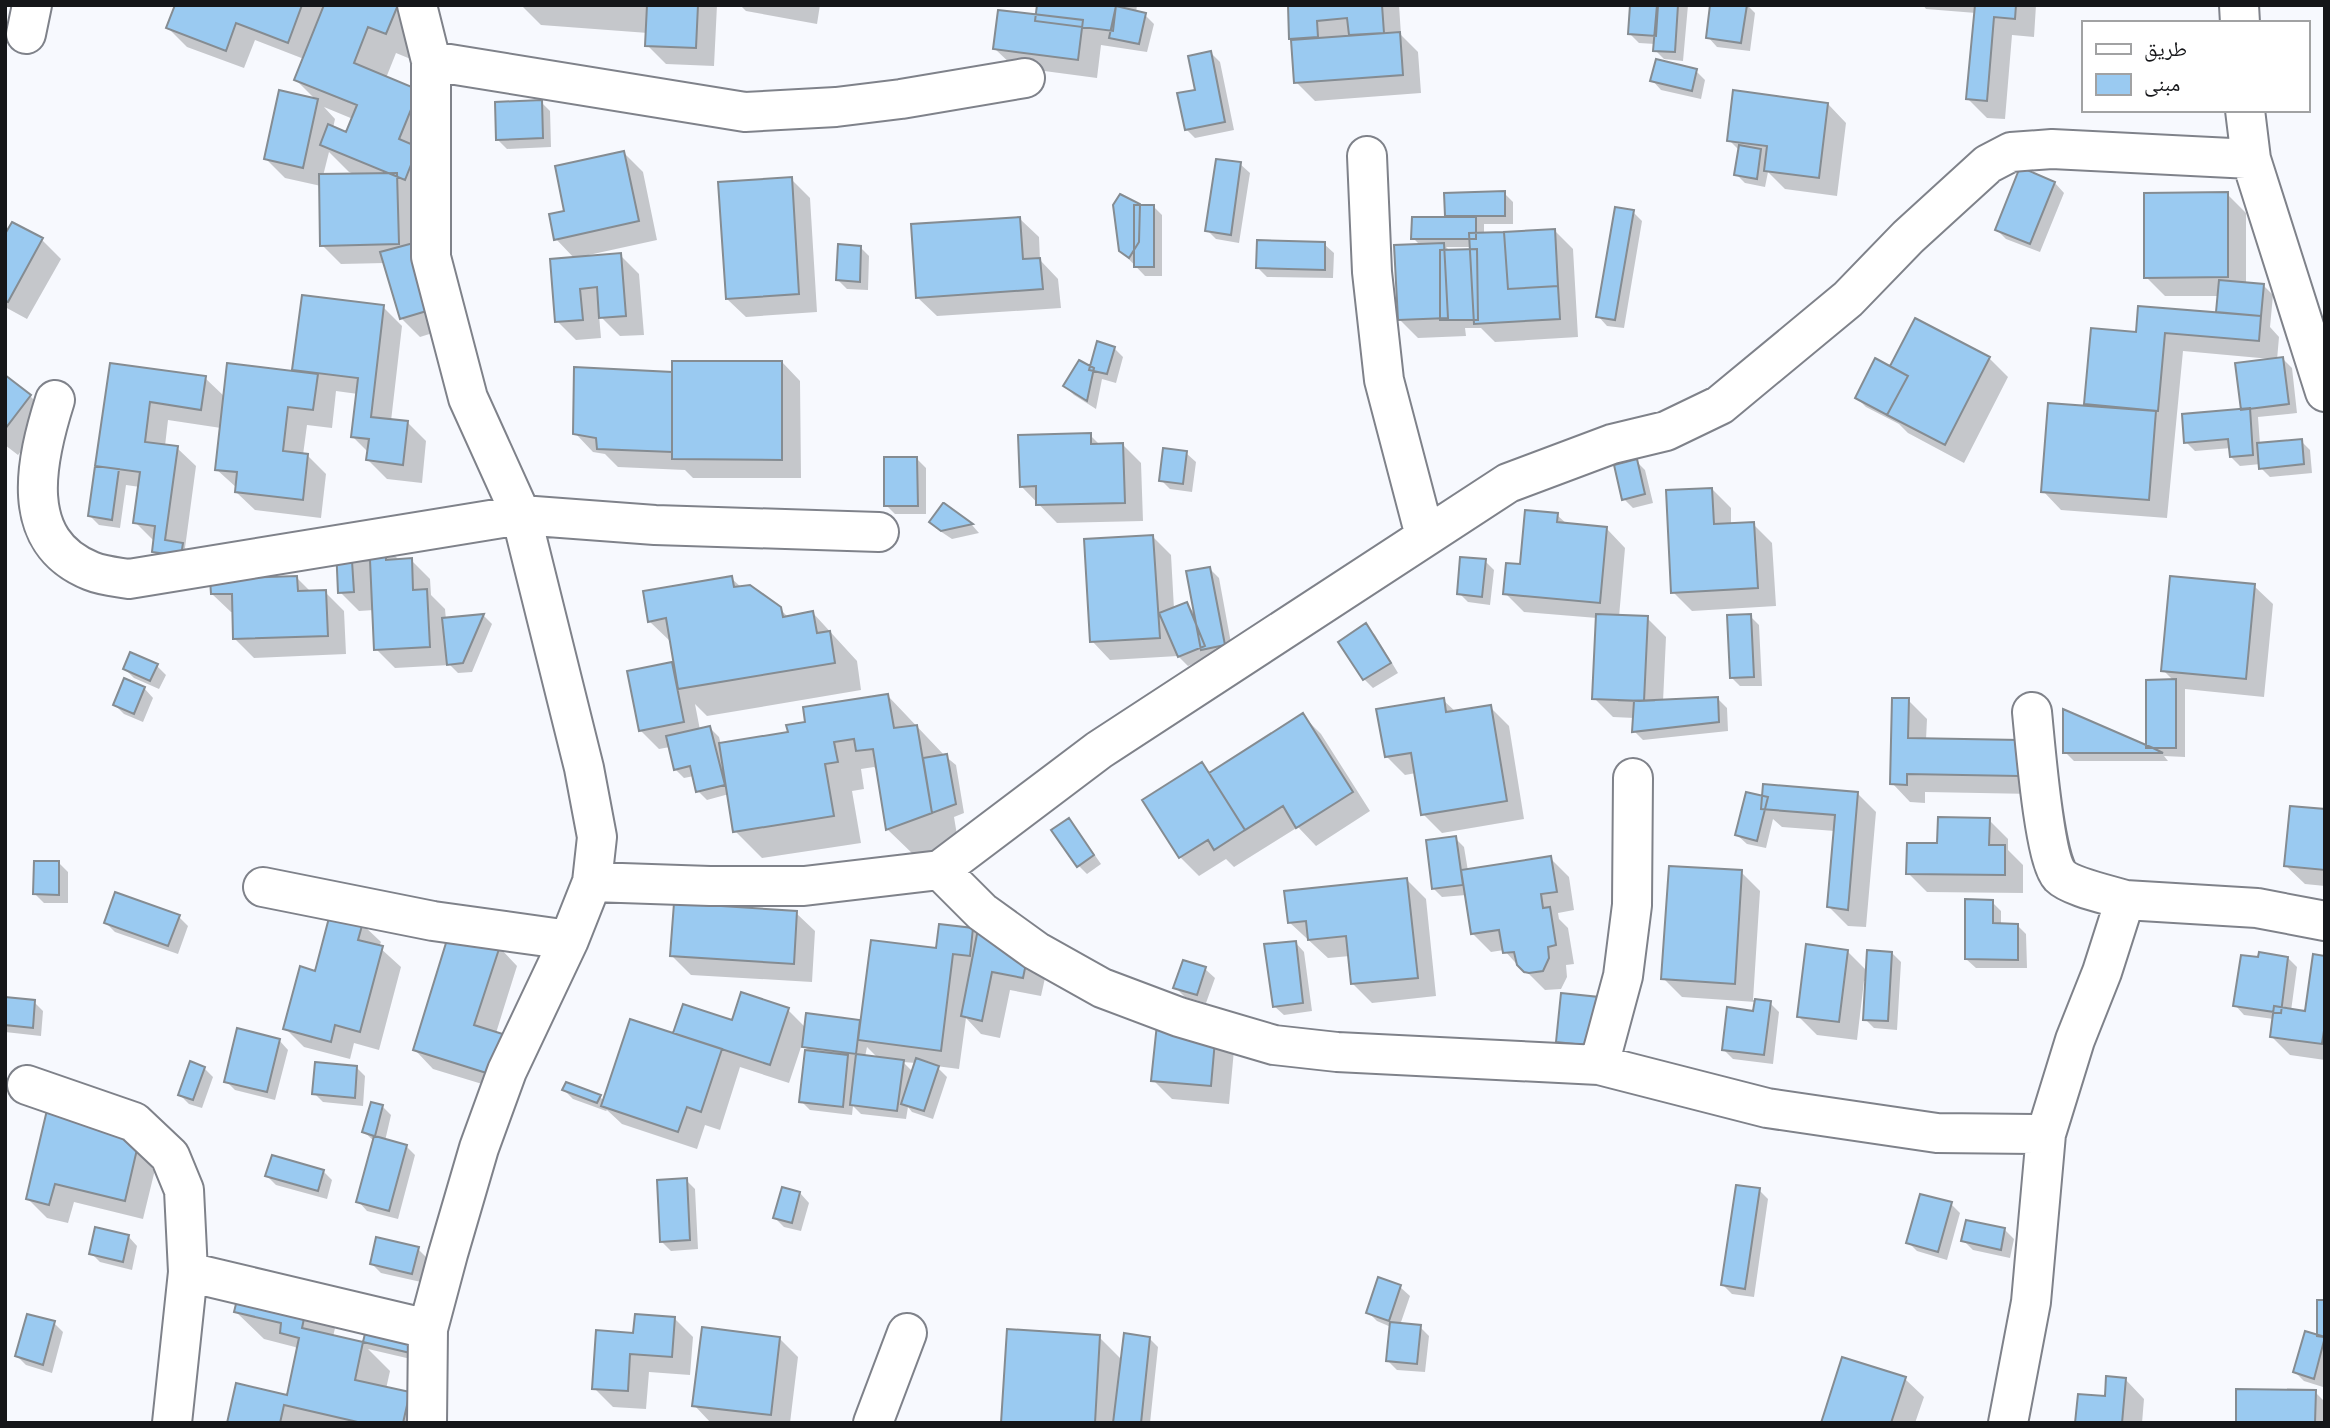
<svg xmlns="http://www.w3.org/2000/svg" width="2330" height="1428" font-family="'Titillium Web','Noto Naskh Arabic',sans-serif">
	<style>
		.shadow { fill: #0003; fill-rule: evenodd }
		.building { fill: #9acaf1; stroke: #858c92; stroke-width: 2 }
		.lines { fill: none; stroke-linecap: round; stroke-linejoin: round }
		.minor-casing { stroke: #7f828a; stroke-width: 42 }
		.minor { stroke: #fff; stroke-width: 38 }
	</style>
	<rect width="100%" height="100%" fill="#f7f9fe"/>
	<path class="shadow" d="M177 5H400L413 60 396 53 386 78 418 92 458 325 420 337 401 318 385 263 341 264 322 245 321 186 285 178 266 159 316 100 296 80 304 59 255 40 244 68 187 47 168 28ZM324 107 353 119 347 134 333 128 335 119ZM329 152 349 172 357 175 323 176Z
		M521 5H717L714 66 666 64 647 45 648 33 541 25Z
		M740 5H820L817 24 746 11Z
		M1039 5H1137L1136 13 1145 15 1154 24 1147 52 1101 45 1097 78 1014 67 995 49 1037 16Z
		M1290 5H1399L1401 35 1418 52 1421 93 1315 101 1296 82Z
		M1632 5H1688L1683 61 1664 59 1655 50V44L1639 43 1630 34Z
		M1712 5H1747L1755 13 1750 51 1717 47 1708 37Z
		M1923 5H2036L2034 37 2012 35 2005 119 1987 118 1968 99 1976 13 1926 9Z
		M1211 53 1220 62 1234 130 1195 138 1186 129Z
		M1696 71 1705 80 1701 99 1661 90 1652 80Z
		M541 102 550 111 551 147 507 149 498 140Z
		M1828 104 1846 123 1837 196 1785 189 1768 172 1765 187 1745 183 1736 174 1740 151 1729 140Z
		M624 153 643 172 657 240 584 256V258L620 255 639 274 644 335 620 336 599 315 601 338 576 340 557 321 575 259 556 239Z
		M1240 164 1250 173 1239 243 1216 239 1207 230Z
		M2020 170 2055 183 2064 193 2040 252 2006 239 1997 230Z
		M791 179 810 198 817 312 746 317 727 299Z
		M1504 193 1513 202V224H1484V234L1554 230 1573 249 1578 337 1495 342 1481 328H1465L1466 336 1418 338 1399 319 1421 246 1413 238 1447 219 1446 194ZM1446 247H1472L1469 251H1450Z
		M2227 194 2246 213V284L2264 286 2273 295 2270 327 2279 337 2277 360 2283 359 2292 368 2297 413 2258 417 2260 445 2301 441 2310 450 2312 473 2270 477 2261 468V464L2240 466 2231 457V448L2195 451 2186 442 2242 410 2271 359 2183 351 2167 518 2061 510 2043 491 2091 408 2086 403 2138 334 2221 314 2218 311 2219 296H2165L2146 277Z
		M1139 206H1153L1162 215V276H1145L1120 250Z
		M1633 212 1642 221 1624 328 1607 326 1598 316Z
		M1020 219 1039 237 1040 260 1058 279 1061 308 937 316 918 298Z
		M5 237 42 240 61 259 27 319 5 307Z
		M1324 244 1334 253 1333 278 1267 277 1258 268Z
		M860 247 869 256 868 290 847 289 838 280Z
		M303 297 383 307 402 326 391 421 408 423 426 441 422 483 387 479 368 460 369 453 353 437 358 394 336 391 332 428 307 425 303 455 308 456 326 474 321 518 255 510 236 492 237 488 216 469 221 428 168 420 165 446 177 448 196 466 185 548 201 563 172 570 153 551 155 542 135 522 140 487 126 485 120 528 99 525 90 516 111 365 205 378 225 397 294 372Z
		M1114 348 1123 357 1116 383 1102 379 1096 409 1074 395 1065 386 1091 369Z
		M1989 358 2008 377 1964 463 1908 433 1899 424 1866 407 1857 398 1898 371 1892 366Z
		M782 362 800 381 801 478H693L685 470 618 467 605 454 593 452 575 433 673 373Z
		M5 377 30 396 49 415 18 455 5 445Z
		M1090 435 1100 445H1123L1141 463 1143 521 1057 523 1021 486Z
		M1186 453 1196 462 1192 492 1170 489 1161 480Z
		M917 459 926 468V514H895L886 505Z
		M1636 461 1645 470 1653 503 1633 508 1624 499Z
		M1712 489 1731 508V525L1753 524 1772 543 1776 606 1692 611 1673 592Z
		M943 505 972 525 979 533 952 539 940 531 931 522Z
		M1557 515 1568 525 1607 529 1625 548 1619 617 1647 618 1666 637 1663 702 1718 699 1727 708 1728 731 1643 740 1634 731 1635 718 1613 717 1594 698 1597 618 1524 612 1505 593Z
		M1152 536 1171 555 1174 609 1186 604 1195 613 1209 568 1219 578 1233 654 1210 657 1188 666 1178 656 1110 660 1092 641Z
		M384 545 400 561 411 560 430 579 431 595 445 609 446 620 484 616 492 624 472 672 458 673 450 665 395 668 376 649 374 610 359 611 340 592 337 547Z
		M1485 561 1494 570 1490 605 1468 602 1459 593Z
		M297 578 311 592H325L344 611 346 654 254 658 235 639 234 612H231L212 594Z
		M731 578 742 588 780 609 789 618 813 613 857 661 861 690 707 716 695 704 700 730 710 728 719 737 721 745 790 733 806 723 888 696 945 756 956 765 964 813 954 817 958 841 915 856 887 829 878 771 874 767 861 769 864 789 852 791 861 843 762 858 735 831 729 794 707 800 698 791 694 776 684 778 675 769 670 747 659 749 640 730 672 664 676 668 672 643 649 621Z
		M2254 586 2273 604 2264 697 2185 689V757L2164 756 2168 761H2074L2065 752 2147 748 2174 681 2163 670Z
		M1750 616 1759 625 1762 686H1740L1731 677Z
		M1366 626 1375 635 1398 673 1373 688 1364 679Z
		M157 666 166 675 159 689 134 678 125 669Z
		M144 688 153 698 143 722 124 714 115 705Z
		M1443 700 1456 712 1490 707 1509 726 1524 819 1442 833 1423 814 1416 773 1405 775 1386 756Z
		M1908 700 1927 719 1926 740 2020 742 2037 794 1925 792V803L1910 802 1892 783Z
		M1303 716 1321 734 1370 811 1316 846 1298 827 1234 867 1226 859 1199 876 1180 857 1202 764 1211 774Z
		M1858 794 1876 812 1866 927 1848 926 1829 907 1835 831 1782 827 1773 819 1766 848 1747 844 1737 835 1764 798Z
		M2325 811V886L2305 884 2286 866Z
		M1989 820 2008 839V850L2023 865V893L1927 892 1908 873Z
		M1068 821 1077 830 1101 864 1087 874 1078 865Z
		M1455 838 1464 847 1468 871 1550 858 1569 877 1574 910 1558 913 1559 919 1568 928 1574 964 1566 965 1567 977 1561 989 1545 990 1526 971H1523L1504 950 1491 952 1472 933 1466 895 1442 897 1433 888Z
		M59 863 68 872V903H44L35 894Z
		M1741 872 1760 891 1753 1000 1770 1003 1779 1012 1773 1064 1733 1059 1724 1050 1754 1013 1756 1002 1682 997 1663 978Z
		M1407 880 1426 899 1436 996 1372 1003 1353 984 1350 956 1328 958 1289 922Z
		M116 894 179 917 188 926 178 954 115 932 106 923Z
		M1992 902 2001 911V925H2017L2026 934 2027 968H1976L1966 959Z
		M796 913 815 931 812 982 691 975 672 956Z
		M362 924 381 942 379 947 401 967 379 1050 354 1043 350 1059 304 1047 285 1028 316 973Z
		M972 929 979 936 1049 960 1041 996 1010 990 1000 1038 981 1034 966 1018 959 1069 936 1066 947 1077 933 1119 912 1112 908 1107 906 1119 861 1114 853 1106 852 1115 810 1110 801 1101 811 1053 802 1044 789 1083 740 1067 720 1130 705 1125 697 1149 622 1124 607 1110 606 1111 573 1099 564 1090 600 1097 604 1101 675 1035 684 1006 733 1022 788 1010 806 1028 859 1022 862 1024 938 950ZM867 1047 879 1059 865 1057ZM903 1062 916 1063 913 1072Z
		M1295 942 1304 952 1312 1011 1284 1015 1274 1006Z
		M499 947 517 966 496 1033 515 1094 433 1069 415 1050Z
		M1847 951 1868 972 1892 953 1901 962 1897 1030 1874 1028 1865 1019 1867 981H1864L1857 1040 1817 1035 1798 1016Z
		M2288 958 2297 967 2291 1011 2307 1013 2325 958V1060L2290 1055 2271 1036 2274 1019 2244 1015 2235 1005Z
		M1184 962 1205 969 1215 978 1206 1003 1185 997 1175 987Z
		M5 999 34 1002 43 1011 41 1036 5 1032Z
		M1158 1026 1234 1050 1229 1104 1172 1099 1153 1080Z
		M279 1040 288 1050 275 1100 235 1090 226 1081Z
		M356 1067 365 1076 363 1106 323 1102 314 1093Z
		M204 1068 213 1077 202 1108 189 1104 180 1095Z
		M382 1106 391 1115 385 1141 406 1146 415 1155 398 1219 367 1211 358 1201 374 1141 364 1132Z
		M49 1112 159 1153 143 1219 74 1202 68 1223 47 1218 28 1199Z
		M323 1171 332 1180 327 1199 276 1185 267 1176Z
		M686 1180 695 1189 698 1249 671 1251 662 1242Z
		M1759 1190 1768 1199 1754 1297 1732 1294 1723 1285Z
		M800 1193 809 1203 801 1231 784 1227 775 1218Z
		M1951 1204 1960 1213 1947 1260 1917 1251 1908 1242Z
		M2005 1230 2014 1239 2010 1258 1973 1250 1963 1240Z
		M128 1236 137 1246 132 1270 100 1262 91 1253Z
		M418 1249 427 1258 421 1282 381 1273 371 1263Z
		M1400 1287 1410 1296 1400 1325 1420 1327 1429 1336 1425 1372 1397 1370 1387 1360 1391 1327 1377 1321 1368 1312Z
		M2325 1301V1380L2323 1387 2304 1381 2295 1372 2318 1339Z
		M373 1306 428 1363 368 1349 390 1371 386 1389 409 1394 436 1423H229L288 1397 299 1350 295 1347 264 1339 236 1312 337 1319 333 1337 365 1344Z
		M674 1318 693 1337 690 1375 649 1372 646 1409 613 1407 594 1388 635 1335Z
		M54 1323 63 1332 52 1373 26 1365 17 1356Z
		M1099 1337 1122 1360 1149 1338 1158 1347 1150 1423H1003Z
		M779 1338 798 1357 790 1423H711L694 1405Z
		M1905 1379 1924 1397 1915 1423H1823Z
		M2126 1380 2144 1399 2142 1423H2077Z
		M2315 1392 2325 1402V1423H2238Z"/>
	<path class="building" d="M175 5H302L288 43 236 23 226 51 166 28Z
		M324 5H398L386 34 368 27 354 63 419 90 399 139 418 147 405 180 320 145 328 124 346 132 357 105 294 80Z
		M647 5H698L696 48 645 46Z
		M1037 5H1116L1113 31 1035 21Z
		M1288 5H1382L1384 33 1349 35 1347 18 1317 21 1318 37 1289 39Z
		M1630 5H1658L1656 36 1628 34Z
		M1657 5H1678L1675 52 1653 51Z
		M1710 5H1747L1741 43 1706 38Z
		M1975 5H2016L2015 19 1994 17 1987 101 1966 99Z
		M1116 6 1146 13 1139 44 1109 38Z
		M998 10 1083 20 1078 60 993 49Z
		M1400 32 1403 75 1294 83 1291 40Z
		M1211 51 1225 122 1185 130 1177 93 1195 90 1188 56Z
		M1656 59 1697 69 1692 91 1650 81Z
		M279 90 318 99 303 168 264 159Z
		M1733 90 1828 103 1819 178 1764 171 1767 146 1727 141Z
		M542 100 543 138 496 140 495 102Z
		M1739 145 1761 149 1757 179 1734 175Z
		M624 151 639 221 554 240 549 214 564 211 555 166Z
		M1216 159 1241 162 1231 235 1205 231Z
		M2020 167 2055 182 2030 244 1995 230Z
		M397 173 399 244 320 246 319 174Z
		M792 177 799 294 726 299 718 182Z
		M1505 191V216H1445L1444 193Z
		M2228 192V277L2144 278V193Z
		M1120 194 1140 204 1139 242 1129 258 1119 251 1113 205Z
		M1134 205H1154V267H1134Z
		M1615 207 1634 210 1615 320 1596 317Z
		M1020 217 1023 259 1040 258 1043 289 916 298 911 224Z
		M1412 217H1476V239H1411Z
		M12 222 43 238 8 302 5 301V234Z
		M1555 229 1558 286 1508 289 1504 232Z
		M1504 232 1508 289 1558 286 1560 319 1474 324 1469 233Z
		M1257 240 1325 242V270L1256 268Z
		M421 241 440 307 400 319 380 252Z
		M1444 243 1448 318 1398 320 1394 245Z
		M838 244 861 246 860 282 836 280Z
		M1477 249 1478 320H1440V250Z
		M621 253 626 316 599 318 597 287 580 289 583 320 555 322 550 259Z
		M2219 280 2264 284 2261 316 2216 312Z
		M302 295 384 305 371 417 408 421 403 465 366 460 369 439 351 437 358 378 292 370Z
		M2138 306 2261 316 2259 341 2165 333 2158 411 2084 404 2091 328 2136 332Z
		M1915 318 1990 357 1945 445 1887 415 1908 376 1890 366Z
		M1097 341 1115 347 1107 374 1089 370Z
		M2283 357 2289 404 2241 410 2235 363Z
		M1875 358 1908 376 1887 415 1855 398Z
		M1079 360 1094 368 1087 401 1063 386Z
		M672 361H782V460L672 459Z
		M110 363 206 376 201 410 150 402 145 442 178 446 165 540 183 543 181 556 152 552 155 526 133 523 140 472 95 466Z
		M227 363 318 374 313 410 288 407 283 451 308 454 303 500 235 492 237 472 215 470Z
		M574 367 672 372V452L597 449 596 438 573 434Z
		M5 375 31 395 5 429Z
		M2048 403 2156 411 2149 500 2041 492Z
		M2250 408 2253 455 2230 457 2228 439 2184 443 2182 414Z
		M1091 433V444L1123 443 1125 503 1036 505V486L1020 487 1018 435Z
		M2302 439 2304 464 2259 469 2257 443Z
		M1163 448 1187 451 1183 484 1159 481Z
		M884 457H917L918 506H884Z
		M1637 459 1645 494 1622 500 1614 465Z
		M95 466 119 469 112 520 88 516Z
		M1712 488 1714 524 1754 522 1758 588 1671 593 1666 490Z
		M943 503H944L973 524 941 531 929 522Z
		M1525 510 1558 513 1557 522 1607 527 1600 603 1503 594 1506 563 1520 564Z
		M1153 535 1160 638 1090 642 1084 539Z
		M385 543 386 560 412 558 413 590 427 589 430 647 374 650 370 560 352 561 354 592 338 593 336 546Z
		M1460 557 1486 559 1482 597 1457 594Z
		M1210 567 1225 645 1201 650 1186 571Z
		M297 576 298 591 326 590 328 636 233 639 232 594H211L210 579Z
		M732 576 734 587 750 585 781 607 783 617 813 611 817 633 830 631 835 663 678 689 666 618 648 622 643 591Z
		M2170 576 2255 584 2246 679 2161 671Z
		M1187 602 1205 646 1178 657 1159 613Z
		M484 614 463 663 447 665 442 618Z
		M1596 614 1648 616 1644 701 1592 699Z
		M1751 614 1754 677 1730 678 1727 615Z
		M1366 623 1391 663 1363 680 1338 642Z
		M130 652 158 664 150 681 123 669Z
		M672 662 684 722 639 731 627 671Z
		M124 678 145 687 134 714 113 705Z
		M2176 679V748H2146V680Z
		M888 694 894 728 917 725 932 813 886 830 873 749 856 751 854 739 834 742 838 762 825 764 834 816 733 832 719 743 788 732 786 725 805 722 803 707Z
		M1718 697 1719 722 1632 732 1634 701Z
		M1444 698 1446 712 1491 705 1507 801 1421 815 1411 753 1385 757 1376 709Z
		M1892 698H1909L1908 738 2020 740 2019 776 1907 774V785L1890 784Z
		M2063 709 2153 748 2163 753H2063Z
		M1303 713 1353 792 1296 828 1283 806 1245 830 1209 773Z
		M710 726 725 785 696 792 690 766 674 770 666 736Z
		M947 754 956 804 932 813 923 758Z
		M1202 762 1245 830 1214 850 1208 840 1179 858 1142 800Z
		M1763 784 1858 792 1848 910 1827 907 1835 815 1761 809Z
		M1746 792 1768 797 1757 841 1735 835Z
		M2290 806 2325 809V870L2284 866Z
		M1938 817 1990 818 1989 845H2005V875L1906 874 1907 843H1937Z
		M1069 818 1094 855 1077 867 1051 830Z
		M1456 836 1463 885 1432 889 1426 840Z
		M1551 856 1557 892 1541 894 1543 908 1550 907 1556 945 1548 947 1549 958 1543 971 1529 973 1524 972 1517 965 1514 952 1503 953 1499 930 1471 934 1461 870Z
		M34 861H59V895L33 894Z
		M1669 866 1742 870 1735 984 1661 979Z
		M1407 878 1418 978 1351 984 1346 936 1308 940 1306 921 1288 923 1284 891Z
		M115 892 180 915 168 946 104 923Z
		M1965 899 1993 900V923L2018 924V960L1965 959Z
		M674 903 797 911 794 964 670 956Z
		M330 914 363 922 358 940 383 946 360 1032 335 1025 331 1042 283 1029 300 966 315 971Z
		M939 924 973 928 970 956 953 954 941 1051 858 1040 871 940 936 948Z
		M978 929 1031 939 1023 978 992 972 982 1021 961 1016Z
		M450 930 500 946 474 1025 509 1036 496 1076 413 1050Z
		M1296 941 1303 1003 1273 1007 1264 944Z
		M1806 944 1848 950 1839 1022 1797 1017Z
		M1867 950 1892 952 1888 1021 1863 1020Z
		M2259 952 2288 957 2281 1013 2233 1006 2241 955 2258 957Z
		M2313 954 2325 956V1024L2322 1044 2270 1037 2274 1006 2305 1011Z
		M1183 960 1206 967 1197 995 1173 988Z
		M741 992 789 1008 770 1065 673 1033 683 1004 732 1020Z
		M1561 993 1599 997 1594 1046 1556 1042Z
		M5 997 35 1000 33 1028 5 1025Z
		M1755 999 1771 1001 1764 1055 1722 1050 1727 1007 1753 1011Z
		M806 1013 860 1020 856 1054 802 1047Z
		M630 1019 722 1049 701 1112 687 1107 678 1132 601 1106Z
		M1157 1024 1216 1029 1211 1086 1151 1081Z
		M237 1028 280 1039 267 1092 224 1082Z
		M805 1050 848 1055 843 1107 799 1102Z
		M856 1054 904 1060 897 1111 850 1105Z
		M916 1058 939 1066 924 1111 901 1104Z
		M190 1061 205 1067 193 1100 178 1095Z
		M315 1062 357 1066 355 1098 312 1094Z
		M566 1082 601 1095 597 1103 562 1090Z
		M371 1102 383 1105 375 1136 407 1145 389 1211 356 1202 374 1136 362 1132Z
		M47 1110 141 1132 125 1201 55 1184 49 1205 26 1199Z
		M272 1155 324 1170 318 1191 265 1176Z
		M687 1178 690 1240 660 1242 657 1180Z
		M1736 1185 1760 1188 1745 1289 1721 1285Z
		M782 1187 800 1192 792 1223 773 1218Z
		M1920 1194 1952 1202 1938 1252 1906 1243Z
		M1966 1220 2005 1228 2001 1250 1961 1241Z
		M95 1227 129 1235 123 1262 89 1254Z
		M376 1237 419 1247 412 1274 370 1264Z
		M243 1275 310 1290 302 1328 363 1342 355 1380 410 1392 403 1423H362L284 1405 280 1423H227L236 1383 287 1395 299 1338 280 1333 281 1323 234 1312Z
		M1378 1277 1401 1285 1389 1321 1366 1313Z
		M2317 1300H2325V1337L2317 1336Z
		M372 1304 419 1355 363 1342Z
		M27 1314 55 1321 43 1365 15 1356Z
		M635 1314 675 1317 672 1357 630 1354 628 1391 592 1389 596 1330 633 1333Z
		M1390 1322 1421 1325 1417 1364 1386 1361Z
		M702 1327 780 1337 771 1415 692 1406Z
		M1007 1329 1100 1335 1095 1423H1001Z
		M2305 1331 2325 1337 2314 1379 2293 1372Z
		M1124 1333 1150 1337 1141 1423H1113Z
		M1842 1357 1906 1377 1891 1423H1821Z
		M2106 1376 2126 1378 2122 1423H2075L2078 1394 2105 1396Z
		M2236 1389 2316 1390 2315 1423H2236Z"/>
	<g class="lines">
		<g class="minor-casing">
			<path id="minor" d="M417 5 431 61V257L468 398 521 515 584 768 597 837 592 882 569 940 507 1071 479 1148 448 1254 428 1329 427 1423
				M2239 5 2240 23
				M26 34 32 5
				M431 61 745 112 836 107 901 99 1025 78
				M2245 110 2251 159 2325 392
				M1367 156 1372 272 1384 380 1425 536
				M55 400C36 460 17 541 91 571 103 576 117 577 129 579L521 515 655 525 879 532
				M2032 712C2035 741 2044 859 2060 876 2071 887 2110 895 2125 900
				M940 870 982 912 1036 951 1102 988 1179 1017 1274 1045 1337 1052 1599 1065 1767 1108 1937 1133 2046 1134 2075 1040 2102 972 2125 900 2257 908 2325 921
				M592 882 710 886H804L940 870 1099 750 1508 483 1612 444 1666 431 1720 405 1848 299 1908 237 1988 164 2011 152 2052 149 2251 159
				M263 887 433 921 569 940
				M1599 1065 1623 976 1632 905 1633 778
				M27 1085 134 1122 170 1156 184 1190 188 1272 172 1423
				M188 1272 428 1329
				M873 1423 907 1333
				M2008 1423 2031 1302 2046 1134"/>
		</g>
		<use href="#minor" class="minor"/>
	</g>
	<rect width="2330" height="1428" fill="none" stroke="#151619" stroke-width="14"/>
	<rect x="2082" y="21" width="228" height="91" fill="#ffffff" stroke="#a1a2a3" stroke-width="2"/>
	<rect x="2096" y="44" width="35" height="10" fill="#ffffff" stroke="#a1a2a3" stroke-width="2"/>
	<text x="2144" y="56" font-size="21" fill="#151619">طريق</text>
	<rect x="2096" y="74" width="35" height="21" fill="#9acaf1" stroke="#a1a2a3" stroke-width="2"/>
	<text x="2144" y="91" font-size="21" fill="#151619">مبنى</text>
</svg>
